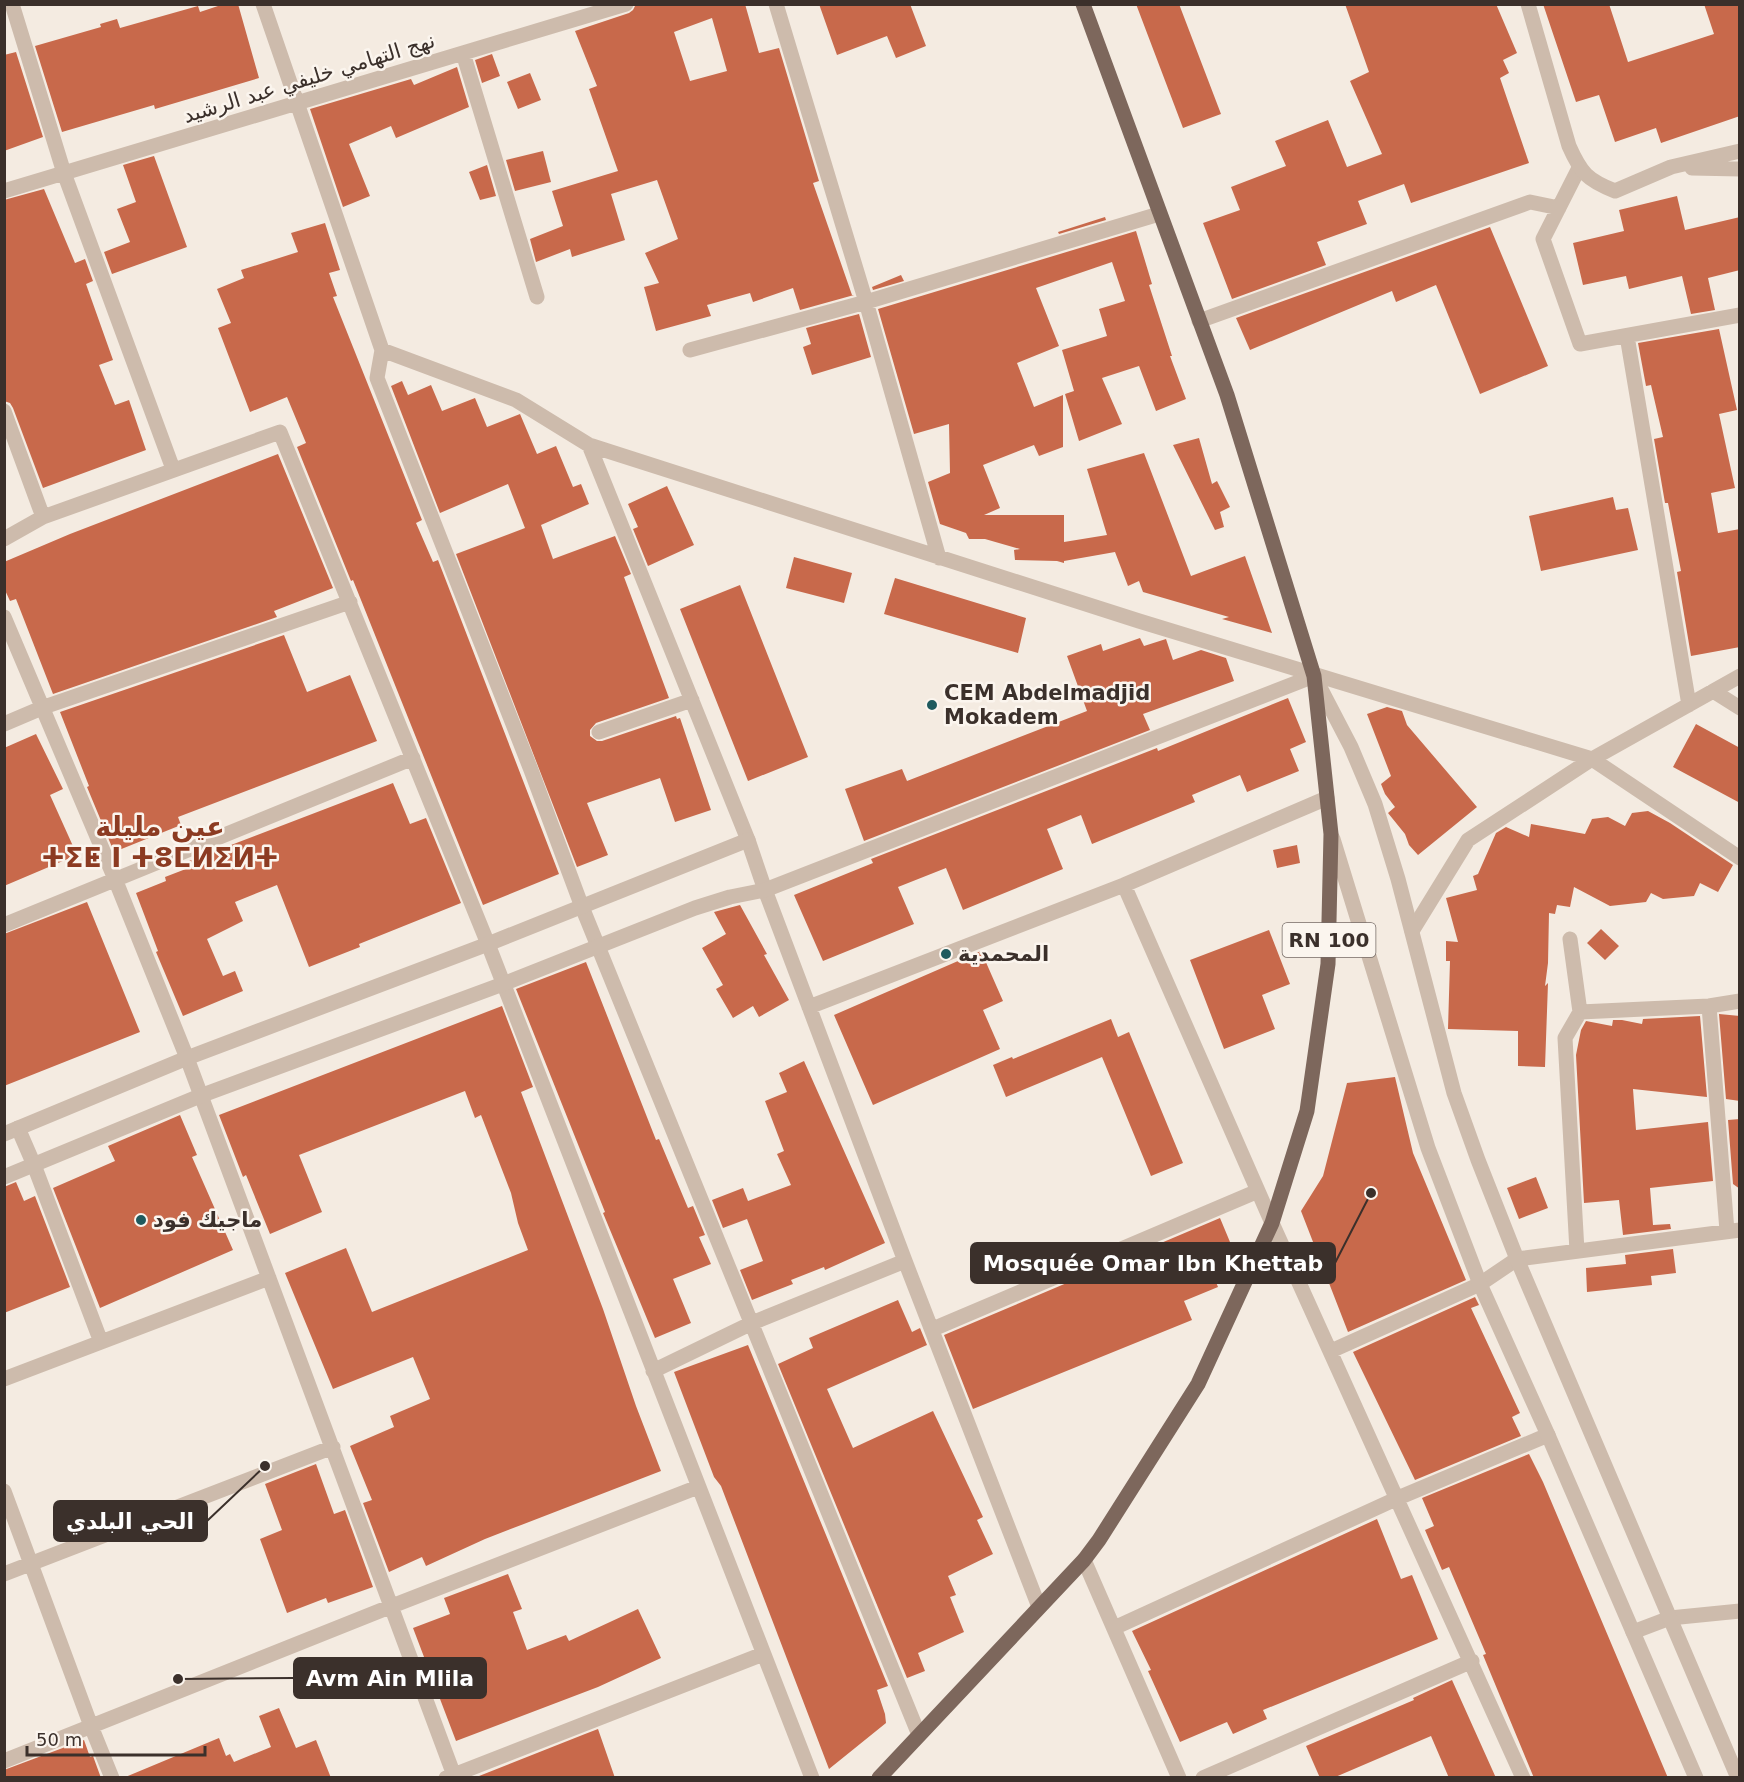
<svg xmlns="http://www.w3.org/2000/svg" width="1744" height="1782" font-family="'DejaVu Sans',Vazirmatn,'Noto Sans Tifinagh',sans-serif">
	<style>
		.building { fill: #c8694b; fill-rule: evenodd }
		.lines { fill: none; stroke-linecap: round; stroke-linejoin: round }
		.minor { stroke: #cdbbac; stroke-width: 15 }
		.tertiary { stroke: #cdbbac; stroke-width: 15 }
		.primary { stroke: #7d675c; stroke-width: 15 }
		.poi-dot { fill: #1f5a5e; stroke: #fbf5ee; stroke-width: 2 }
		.labels { text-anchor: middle; stroke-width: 5; stroke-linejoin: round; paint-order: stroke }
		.shield { fill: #fbf5ee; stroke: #756b66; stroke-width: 1.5 }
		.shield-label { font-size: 20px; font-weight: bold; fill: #3b302b }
		.street-label { font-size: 21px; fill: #3b302b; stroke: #fbf5ee }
		.poi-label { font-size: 21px; font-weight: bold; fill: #3b302b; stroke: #fbf5ee; text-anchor: start }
		.district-label { font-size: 27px; font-weight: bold; fill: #8c3b22; stroke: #fbf5ee }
		.leader { fill: none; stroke: #3b302b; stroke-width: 2 }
		.callout-dot { fill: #3b302b; stroke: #fbf5ee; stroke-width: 2 }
		.callout { fill: #3b302b; stroke: #3b302b; stroke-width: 2 }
		.callout-label { font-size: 22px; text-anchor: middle; font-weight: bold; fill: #fff }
	</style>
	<rect width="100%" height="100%" fill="#f4ebe1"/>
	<path class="building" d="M224 4H238L259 78 155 109 154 105 62 132 35 46 101 27 100 24 117 19 120 28 198 6 200 12Z
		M636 4H745L759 53 779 48 819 181 813 183 852 295H854L800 310 793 288 753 302 750 293 707 305 711 316 656 331 644 287 659 283 645 253 678 239 657 180 611 194 625 240 572 257 570 249 536 262 530 239 563 226 552 191 618 171 589 89 597 86 575 31 629 13 633 10ZM712 18 727 71 690 81 674 32Z
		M819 4H910L926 46 896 58 887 36 837 55Z
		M1136 4H1179L1221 114 1183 128Z
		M1345 4H1496L1517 53 1503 60 1509 73 1500 78 1529 163 1411 203 1404 184 1358 201 1367 224 1317 242 1326 265 1232 299 1203 223 1240 210 1231 187 1286 166 1275 141 1328 120 1347 167 1382 154 1350 81 1369 72Z
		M1543 4H1609L1628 62 1714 34 1704 4H1740V116L1661 143 1656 128 1615 142 1599 95 1576 102Z
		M16 52 43 137 4 151V55Z
		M492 54 500 76 482 83 475 60Z
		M457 67 469 107 396 138 391 126 349 144 370 196 343 207 310 109 411 79 414 85Z
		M530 73 541 100 518 109 507 82Z
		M543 151 551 182 515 191 506 160Z
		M154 156 187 247 112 274 104 252 130 242 117 209 136 202 123 165Z
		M487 165 496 196 480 200 469 172Z
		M44 189 75 263 85 259 93 281 86 284 113 360 99 365 115 405 129 400 146 450 43 488 13 408 10 403 4 401V200Z
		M1677 196 1685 230 1740 217V270L1708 278 1715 310 1691 314 1682 276 1629 289 1626 276 1583 285 1573 243 1624 231 1619 210Z
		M1105 217 1106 220 1059 234 1058 232Z
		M325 223 340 270 329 273 337 296 333 297 422 520 416 523 433 562 438 560 559 874 483 905 353 580 351 581 297 447 306 443 287 397 250 412 218 328 231 323 217 289 244 278 241 270 298 252 291 233Z
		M1490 227 1548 366 1480 394 1436 285 1396 302 1392 291 1250 350 1236 318Z
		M1136 231 1152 284 1149 285 1172 356H1170L1186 399 1156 411 1139 366 1102 378 1122 424 1079 441 1065 394 1074 391 1062 350 1107 336 1099 309 1125 301 1112 262 1036 288 1059 346 1017 363 1034 407 1063 395V447L1039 456 1034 445 983 465 1000 508 984 515H1064V542L1107 535 1087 469 1144 453 1191 576 1245 556 1272 633 1222 619 1229 617 1143 592 1139 581 1128 586 1115 552 1064 561V563L1057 561 1015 560 1014 550 1020 549 985 539H969L966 533 940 524 928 482 950 473 949 424 914 434 878 309Z
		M901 275 904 281 873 290 872 287Z
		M859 314 871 357 812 375 803 347 811 344 806 328Z
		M1719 329 1737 410 1719 414 1735 488 1711 493 1718 533 1740 529V647L1691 656 1677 572 1681 571 1668 503H1665L1654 439 1663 437 1651 385 1646 386 1638 343Z
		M402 381 408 395 431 385 442 411 475 398 487 427 520 414 537 454 556 446 573 487 581 484 589 504 541 525 553 559 615 536 631 574 624 577 669 698 596 723 590 730V736L597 741H602L676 716 677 719 680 718 711 810 675 822 660 778 587 803 608 855 577 867 456 554 525 528 508 484 440 513 391 386Z
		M1199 438 1212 484 1217 481 1230 507 1220 512 1224 527 1215 530 1173 445Z
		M278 454 333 588 274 611 277 617 53 694 16 599 10 601 4 588V562L70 534Z
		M667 486 694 545 648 566 633 529 638 527 628 504Z
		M1613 497 1616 510 1628 508 1638 550 1541 571 1529 516Z
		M794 557 852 573 844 603 786 588Z
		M895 578 1026 618 1018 653 884 614Z
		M740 585 808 757 748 781 680 609Z
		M284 635 307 692 350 675 377 741 178 817 181 825 114 852 87 787 89 786 60 712Z
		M1140 638 1144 646 1166 639 1173 660 1201 650 1226 658 1234 681 1143 714 1150 730 864 841 845 789 902 769 907 781 1087 711 1067 656 1101 644 1103 651Z
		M1288 698 1306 742 1290 749 1299 771 1247 792 1240 775 1192 795 1195 802 1092 844 1081 815 1047 829 1063 869 963 910 946 868 898 887 914 924 823 961 794 895 873 863 871 859 1157 748 1158 751Z
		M1387 707 1402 711 1407 725 1477 807 1418 855 1409 845 1405 834 1388 813 1395 807 1385 794 1381 784 1391 776 1367 714Z
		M1696 724 1740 748V803L1673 767Z
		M36 734 63 789 50 795 77 855 4 886V748Z
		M393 783 410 824 426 818 461 903 359 944 360 947 309 967 277 885 235 902 243 921 207 939 223 976 235 971 243 991 183 1016 156 952 158 951 136 893 166 881 165 877 191 867 189 861Z
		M1648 811 1670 823 1733 865 1718 892 1700 883 1694 896 1663 899 1651 893 1646 902 1610 906 1574 887 1570 907 1557 905 1555 914 1549 913 1548 963 1545 986 1548 983 1545 1067 1518 1066V1031L1448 1029 1450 961H1446V941L1458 942 1446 898 1477 890 1473 876 1478 874 1496 833 1506 827 1529 837 1531 824 1585 834 1592 819 1608 817 1625 826 1632 813Z
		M1297 845 1300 863 1277 868 1273 850Z
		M87 902 140 1032 4 1086V934Z
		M740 905 767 954 764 955 789 1000 759 1017 753 1006 733 1018 716 989 723 985 702 948 726 934 714 912Z
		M1601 929 1619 946 1605 960 1587 943Z
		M1269 930 1290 984 1262 995 1275 1029 1224 1049 1190 960Z
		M981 951 1003 1001 983 1010 1000 1049 873 1105 834 1015Z
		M586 962 656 1140 659 1139 688 1208 693 1206 705 1235 699 1237 711 1264 673 1279 691 1323 655 1338 603 1213 605 1212 516 989Z
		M502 1006 533 1087 521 1092 603 1309 636 1406 661 1471 485 1539 426 1566 422 1557 389 1572 363 1503 372 1500 350 1446 394 1427 390 1416 430 1399 413 1357 333 1389 285 1273 346 1248 372 1312 528 1250 518 1223 511 1193 481 1115 475 1118 465 1091 299 1155 322 1212 270 1234 246 1175 243 1177 219 1115Z
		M1719 1014 1740 1016V1101L1726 1099Z
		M1700 1016 1707 1097 1633 1089 1636 1130 1708 1122 1713 1181 1650 1188 1653 1225 1670 1224 1671 1229 1623 1235 1619 1200 1584 1203 1576 1055 1581 1030 1586 1021 1612 1026 1613 1020H1622L1642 1024 1643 1019Z
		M1111 1019 1118 1037 1129 1032 1183 1163 1151 1176 1102 1057 1006 1097 993 1065 1012 1057 1013 1059Z
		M804 1061 885 1243 825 1270 824 1267 791 1280 793 1284 752 1300 740 1270 763 1261 747 1219 723 1228 712 1200 743 1188 748 1201 791 1185 777 1154 784 1151 765 1101 787 1092 779 1073Z
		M1395 1077 1413 1153 1466 1280 1348 1332 1301 1211 1323 1176 1347 1083Z
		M180 1115 197 1155 192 1157 233 1250 100 1308 53 1188 115 1161 108 1146Z
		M1740 1119V1189L1733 1184 1728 1120Z
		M1536 1177 1548 1208 1519 1219 1507 1188Z
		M16 1182 24 1201 35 1196 70 1287 4 1313V1187Z
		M1220 1218 1230 1242 1204 1252 1218 1287 1184 1301 1192 1320 973 1409 944 1335Z
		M1673 1249 1676 1273 1651 1276 1652 1285 1587 1292 1586 1268 1626 1264 1625 1255Z
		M1475 1297 1479 1305 1471 1308 1520 1413 1512 1417 1521 1436 1415 1480 1353 1352Z
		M898 1300 912 1332 920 1328 927 1345 827 1389 853 1448 933 1411 983 1517 977 1520 993 1554 948 1576 956 1595 950 1597 964 1632 918 1653 925 1671 907 1678 778 1364 813 1348 809 1338Z
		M748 1345 888 1686 877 1690 885 1714 886 1723 829 1769 721 1486 714 1477 674 1372Z
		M1529 1454 1543 1482 1668 1778H1534L1483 1655 1486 1654 1449 1567 1442 1570 1425 1530 1434 1526 1422 1498Z
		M316 1464 334 1514 345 1510 373 1587 328 1603 326 1598 287 1613 260 1539 282 1530 265 1484Z
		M1377 1519 1401 1579 1412 1575 1438 1639 1263 1710 1267 1719 1233 1734 1227 1722 1180 1742 1148 1671 1151 1670 1132 1631Z
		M508 1574 522 1609 513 1612 527 1650 566 1635 569 1641 638 1609 661 1658 598 1687 456 1741 413 1628 450 1614 444 1598Z
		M1452 1680 1496 1778H1449L1431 1736 1333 1778H1320L1306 1746 1414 1700 1413 1698Z
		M279 1708 296 1748 316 1740 331 1778H123L219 1738 226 1756 230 1754 234 1762 271 1747 259 1716Z
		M598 1729 615 1778H474L585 1734Z
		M84 1740 90 1757 93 1756 101 1778H4V1770Z"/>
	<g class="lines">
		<path class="minor" d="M12 4 64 173 173 469
			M263 4 382 350 377 378 531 770 582 907 919 1735
			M776 4 866 302 939 558
			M463 53 537 297
			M1579 168 1543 239 1580 344 1740 315
			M4 191 626 4
			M1199 321 1530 202 1559 208
			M1627 336 1689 705
			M382 350 516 400 589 445 1139 621 1592 759 1740 858
			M690 350 866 302 1159 214
			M4 411 43 517
			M589 445 748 840 765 890 905 1261 1039 1607
			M4 539 43 517 280 432 488 944 812 1778
			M4 617 115 879 187 1058 455 1778
			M1713 691 1740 708
			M4 724 44 707 350 602
			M599 732 692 700
			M1124 885 1272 1223 1523 1778
			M4 925 413 758
			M1412 931 1468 840 1592 759 1740 676
			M1570 939 1580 1012 1565 1038 1577 1251
			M1709 1006 1727 1231
			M809 1007 1124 885 1327 798
			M1580 1012 1709 1006 1740 1001
			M18 1128 34 1165 101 1342
			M933 1329 1258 1191
			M1331 1351 1480 1284 1517 1259 1740 1230
			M653 1371 752 1323 905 1261
			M4 1379 269 1278
			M4 1491 91 1726 112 1778
			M1084 1560 1179 1778
			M4 1574 333 1447
			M1114 1628 1398 1498 1548 1435
			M1633 1632 1670 1618 1740 1611
			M4 1761 392 1606 698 1487
			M446 1778 763 1654
			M1203 1778 1472 1661"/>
		<path class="tertiary" d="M1528 4 1569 146C1581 173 1587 180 1615 191L1671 167 1740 151
			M1692 168 1740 169
			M1333 839 1428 1148 1480 1284 1548 1435 1696 1778
			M4 1134 187 1058 488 944 748 840
			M4 1177 200 1096 503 984 695 908 730 897 765 890 1314 676 1351 747 1375 804 1398 879 1454 1093 1478 1160 1517 1259 1738 1778"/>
		<path class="primary" d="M879 1778 1084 1560 1099 1540 1198 1384 1272 1223 1307 1111 1328 964 1331 834 1314 676 1227 395 1083 4"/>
	</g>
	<g class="poi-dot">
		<circle cx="932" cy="705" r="6"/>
		<circle cx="946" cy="954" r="6"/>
		<circle cx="141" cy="1220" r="6"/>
	</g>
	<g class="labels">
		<rect class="shield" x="1282.5" y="923" width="93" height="34" rx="4.5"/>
		<g class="shield-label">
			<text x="1329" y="947">RN 100</text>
		</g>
		<g class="street-label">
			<text transform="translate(309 78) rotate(-17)" y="7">نهج التهامي خليفي عبد الرشيد</text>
		</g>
		<g class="poi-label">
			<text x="944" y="700">CEM Abdelmadjid<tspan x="944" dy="24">Mokadem</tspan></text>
			<text x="958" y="961">المحمدية</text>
			<text x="153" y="1227">ماجيك فود</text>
		</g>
		<g class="district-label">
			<text x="160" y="836">عين مليلة<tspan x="160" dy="31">ⵜⵉⵟ ⵏ ⵜⵓⵎⵍⵉⵍⵜ</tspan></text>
		</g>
	</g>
	<path class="leader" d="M1371 1193L1335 1263M265 1466L207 1521M178 1679L294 1678"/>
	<g class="callout-dot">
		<circle cx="1371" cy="1193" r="6"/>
		<circle cx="265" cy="1466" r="6"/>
		<circle cx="178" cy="1679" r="6"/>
	</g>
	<g class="callout">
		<rect x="971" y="1243" width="364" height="40" rx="6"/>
		<rect x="54" y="1501" width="153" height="40" rx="6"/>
		<rect x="294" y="1658" width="192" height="40" rx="6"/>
	</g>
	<g class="callout-label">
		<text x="1153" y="1271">Mosquée Omar Ibn Khettab</text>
		<text x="130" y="1529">الحي البلدي</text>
		<text x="390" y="1686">Avm Ain Mlila</text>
	</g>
	<rect width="1744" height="1782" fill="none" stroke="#3b302b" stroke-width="12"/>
	<path d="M27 1746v9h178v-9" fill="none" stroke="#3b302b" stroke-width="3"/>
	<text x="36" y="1746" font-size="18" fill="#3b302b" stroke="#fbf5ee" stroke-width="4.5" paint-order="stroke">50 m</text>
</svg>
